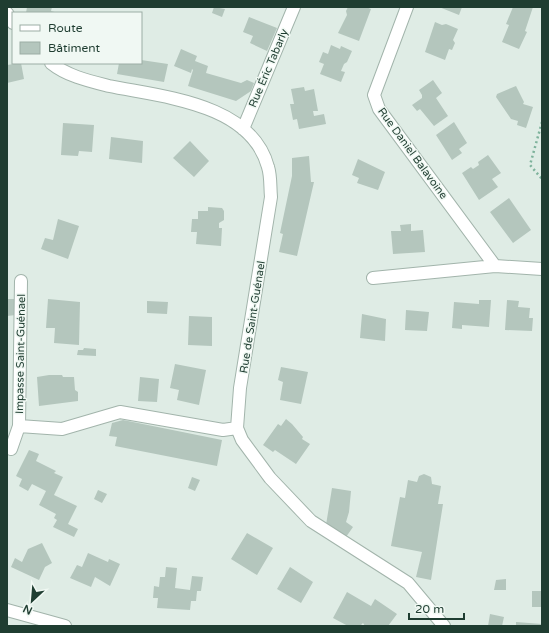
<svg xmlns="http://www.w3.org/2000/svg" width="549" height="633" font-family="'Varela Round',sans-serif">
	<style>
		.building { fill: #b4c6bd }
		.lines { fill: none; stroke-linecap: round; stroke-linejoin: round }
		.minor-casing { stroke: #a2b4ab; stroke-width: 14 }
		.path { stroke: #7db29b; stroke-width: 2.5; stroke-dasharray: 2 3; stroke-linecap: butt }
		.minor { stroke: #fff; stroke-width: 12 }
		.labels { text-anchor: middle; stroke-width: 3; stroke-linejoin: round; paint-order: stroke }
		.street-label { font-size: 11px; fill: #1f3d31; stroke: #f0f8f3 }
	</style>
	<rect width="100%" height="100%" fill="#dfece5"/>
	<path class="building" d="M27 7H52L51 11 58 13H26Z
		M214 7 225 9 222 17 212 13Z
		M348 7H366L371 9 359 41 338 33 347 15 346 11Z
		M439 7H462L459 15Z
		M513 7H533L525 31 527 32 519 49 502 42 509 25 506 24Z
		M249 17 277 28 267 51 250 43 253 36 243 32Z
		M435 22 442 25 446 24 458 29 453 40 455 43 452 50 449 49 445 60 425 52Z
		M331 45 340 49 341 46 352 51 347 62 344 64 341 71 345 72 341 82 320 74 324 64 319 62 323 52 328 54Z
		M181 49 197 56 195 61 208 66 206 73 241 83 247 80 254 83 251 91 236 101 188 86 193 70 192 69 191 73 174 66Z
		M141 60 168 64 164 82 117 74 119 63H141Z
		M21 63 24 79 7 83V65Z
		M433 80 442 93 436 98 448 116 434 126 420 109 417 111 412 105 422 98V95L419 90Z
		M516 86 524 102 523 104 533 107 526 128 517 125 518 121 511 119 496 97 497 94Z
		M304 87 305 91 314 89 318 111H313L314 116 324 114 326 124 299 129 297 119 293 120 290 104H294L291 89Z
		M454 122 467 143 459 149 462 153 452 160 436 135Z
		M63 123 94 125 92 152 79 151 78 156 61 155Z
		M111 137 143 141 142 163 109 159Z
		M190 141 209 161 194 177 173 158Z
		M488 155 501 173 492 179 498 187 479 200 462 173 471 167 473 169 479 165 478 162Z
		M309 156 311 182H314L297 256 279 252 283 234 280 233 292 176V158Z
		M358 159 385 172 378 190 357 183 359 178 352 175Z
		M509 198 531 230 513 243 490 212Z
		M208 207 222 208 224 211V220L219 223V228H222L221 246 196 244 197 232H191L192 219H198V211H208Z
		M58 219 79 226 68 259 41 249 45 238 53 240Z
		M411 224V231L423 230 425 252 393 254 391 231H401L400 225Z
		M7 299H17L16 315 7 316Z
		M48 299 80 302 79 345 54 343 55 328H46Z
		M479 300H491L489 327 462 325V329L452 328 454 302 479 304Z
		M507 300 519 301 518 307 530 308 529 318H533L532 331 505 330Z
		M147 301 168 302 167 314 147 313Z
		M406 310 429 312 427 331 405 330Z
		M362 314 386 319 385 341 360 338Z
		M189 316 212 317V346L188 345Z
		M84 348 96 349V356L77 355 78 350H83Z
		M175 364 206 370 199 405 177 400 179 390 170 388Z
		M281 367 308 372 301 404 280 400 283 382 278 380Z
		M49 375H62L63 377H74L75 390 78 392V401L39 406 37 377Z
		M140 377 159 379 157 402 138 401Z
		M286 419 292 424 303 437 302 439 310 444 296 464 275 450 273 452 263 445 278 424 281 426Z
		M123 420 222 440 217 466 115 446 117 437 109 436 112 423Z
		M29 450 39 454 36 461 56 471 54 473 63 477 54 495 77 506 68 524 78 529 74 537 53 527 57 520 54 518 56 514 39 505 46 491 32 484 28 491 19 486 22 479 16 476Z
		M424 474 431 477 432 484 441 486 438 504H443L431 580 416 577 422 552 391 546 400 497 405 498 408 480 417 482 419 476Z
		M192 477 200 480 195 491 188 488Z
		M332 488 351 491 349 512 346 522 353 527 346 537 326 525Z
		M98 490 107 494 102 503 94 499Z
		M247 533 273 548 257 575 231 559Z
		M42 543 52 563 45 567 39 580 11 567 15 558 22 562 28 549Z
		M88 553 108 562 109 559 120 564 110 586 95 577 91 587 70 578 77 565 82 567Z
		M166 567 177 568 175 588 190 590 192 576 203 577 201 591H197L196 601H191L190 610 157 608 158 598H153L154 586 159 587 160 577H165Z
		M290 567 313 582 301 603 277 589Z
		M506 579V590H494L496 580Z
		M532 591H542V607H532Z
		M347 592 371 606 375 599 397 614 388 626H365L363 623 360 626H348L333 618Z
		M490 614 504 617 502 626H488Z
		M516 622 542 624V626H516Z"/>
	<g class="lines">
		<g class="minor-casing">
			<path id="minor" d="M407 7 374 95 379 109 495 266 542 269
				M7 13 13 23
				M51 63C67 76 89 81 109 86 162 97 251 103 268 167 271 176 270 187 271 197L240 388 237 428 242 440 270 478 311 521 408 583 444 626
				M243 129 294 7
				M373 278 495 266
				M21 281 19 426 62 429 120 412 223 430 237 428
				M11 449 19 426
				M7 610 65 626"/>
		</g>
		<path class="path" d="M542 122 530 165 542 179"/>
		<use href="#minor" class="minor"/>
	</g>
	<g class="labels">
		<g class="street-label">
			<text transform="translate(268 68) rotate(-67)" y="4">Rue Éric Tabarly</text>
			<text transform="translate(413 153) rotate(54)" y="4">Rue Daniel Balavoine</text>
			<text transform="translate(252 317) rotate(-81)" y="4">Rue de Saint-Guénael</text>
			<text transform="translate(20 354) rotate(-89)" y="4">Impasse Saint-Guénael</text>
		</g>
	</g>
	<rect width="549" height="633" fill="none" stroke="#1f3d31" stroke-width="16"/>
	<rect x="12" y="12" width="130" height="52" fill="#f0f8f3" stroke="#9cada5"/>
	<rect x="20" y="25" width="20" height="6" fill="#ffffff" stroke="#9cada5"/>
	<text x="48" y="32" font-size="12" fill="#1f3d31">Route</text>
	<rect x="20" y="42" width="20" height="12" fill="#b4c6bd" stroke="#9cada5"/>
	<text x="48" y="52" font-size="12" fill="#1f3d31">Bâtiment</text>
	<g transform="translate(32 601) rotate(206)" stroke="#f0f8f3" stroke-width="3" paint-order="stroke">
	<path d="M0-3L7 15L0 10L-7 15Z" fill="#1f3d31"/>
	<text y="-6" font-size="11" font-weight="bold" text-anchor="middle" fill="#1f3d31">N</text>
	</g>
	<path d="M409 613v6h55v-6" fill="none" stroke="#1f3d31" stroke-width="2"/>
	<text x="415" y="613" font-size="12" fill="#1f3d31" stroke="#f0f8f3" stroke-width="3" paint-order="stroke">20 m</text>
</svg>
